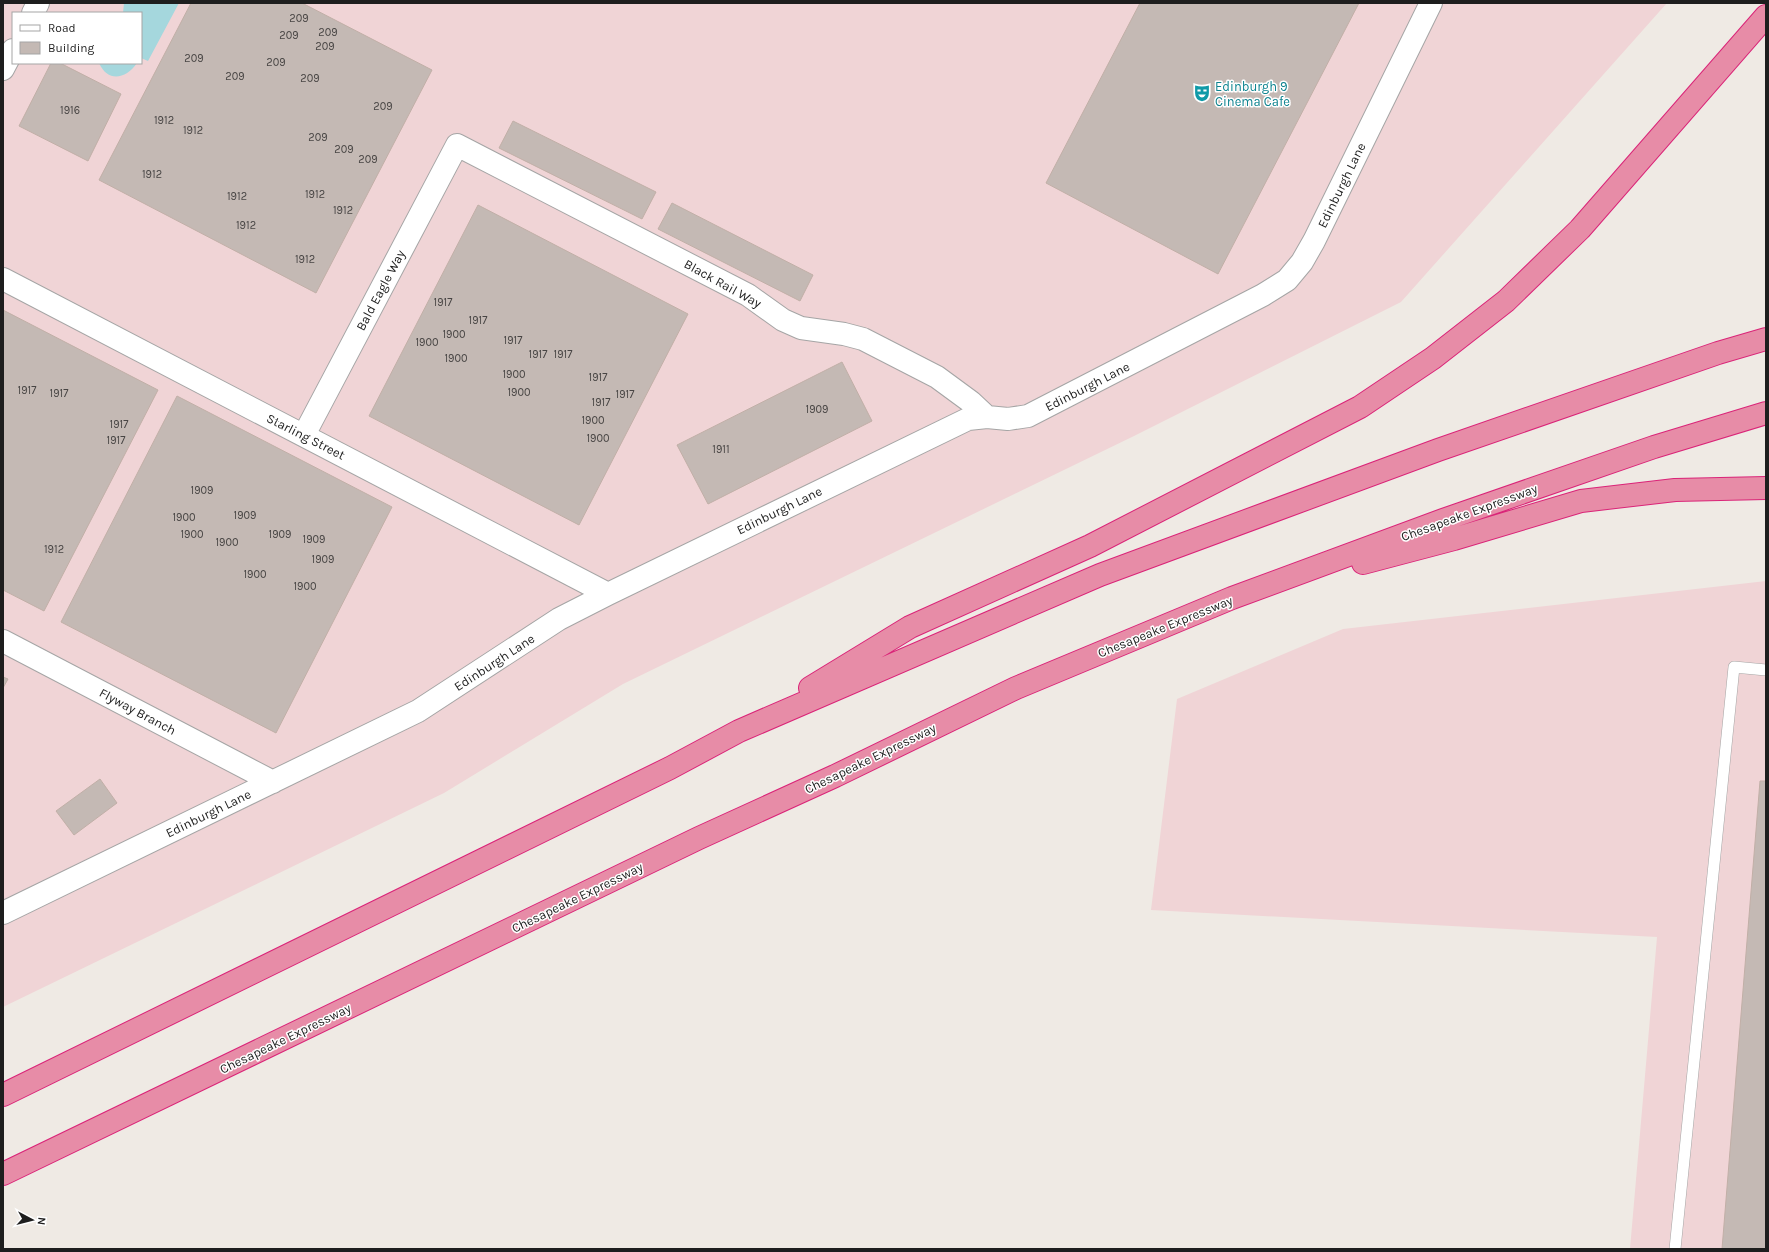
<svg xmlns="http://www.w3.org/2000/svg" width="1769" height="1252" font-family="Karla,sans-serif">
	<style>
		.commercial { fill: #f0d4d6; fill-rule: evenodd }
		.water { fill: #a5d7dd }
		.building { fill: #c4b9b4; stroke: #c1afa7 }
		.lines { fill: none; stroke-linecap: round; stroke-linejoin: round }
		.lane-casing { stroke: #a5a5a5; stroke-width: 12 }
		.street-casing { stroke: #a5a5a5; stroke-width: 24 }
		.highway-casing { stroke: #da2478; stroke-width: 24 }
		.lane { stroke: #fff; stroke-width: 11 }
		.street { stroke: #fff; stroke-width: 22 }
		.highway { stroke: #e78ca7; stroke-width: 22 }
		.labels { text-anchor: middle; stroke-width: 3; stroke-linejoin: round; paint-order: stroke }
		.number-label { font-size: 11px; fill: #484544 }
		.culture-label { font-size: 13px; fill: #0d838f; stroke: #fff; text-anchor: start }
		.street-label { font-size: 13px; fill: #1e1e1e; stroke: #fff }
	</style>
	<rect width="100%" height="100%" fill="#efeae4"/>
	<path class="commercial" d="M3 3H1667L1401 302 1134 436 623 684 444 793 3 1007ZM13 13H141V63H13Z
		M1766 581V1249H1630L1657 937 1151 910 1177 699 1343 629Z"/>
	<path class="water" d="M124 3H179L148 61 141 58V13H123Z
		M99 63H137C126 79 108 83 99 63Z"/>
	<path class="building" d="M191 3H302L432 70 316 293 99 180Z
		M1140 3H1359L1218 274 1046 183Z
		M51 63H60L121 94 88 161 19 126Z
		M513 121 656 192 642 219 499 148Z
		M672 203 813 275 800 301 658 229Z
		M478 205 688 314 579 525 369 416Z
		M3 310 158 390 44 611 3 590Z
		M842 362 872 421 708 504 677 445Z
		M177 396 392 507 276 733 61 622Z
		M3 677 8 679 3 688Z
		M100 779 117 803 74 835 56 811Z
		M1760 781H1766V1249H1722Z"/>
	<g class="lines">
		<g class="lane-casing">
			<path id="lane" d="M1675 1249 1734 667 1766 670"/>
		</g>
		<g class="street-casing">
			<path id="street" d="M33 13 38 3
				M3 69 13 50
				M3 279 608 594
				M304 435 457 145 748 295 783 320 801 328 844 334 863 339 937 377 971 402 987 417
				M3 641 273 782
				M3 913 418 711 559 619 608 594 968 419 987 417 1008 419 1028 416 1263 295 1287 280 1302 262 1314 241 1431 3"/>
		</g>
		<g class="highway-casing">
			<path id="highway" d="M1363 563 1454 539 1581 501 1675 490 1766 488
				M810 688 910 627 1090 546 1360 407 1433 358 1506 301 1580 229 1766 16
				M3 1095 670 768 739 731 1100 575 1438 450 1718 353 1766 339
				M3 1174 699 838 835 776 1016 688 1232 598 1443 520 1654 447 1766 413"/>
		</g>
		<use href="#lane" class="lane"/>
		<use href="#street" class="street"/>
		<use href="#highway" class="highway"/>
	</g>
	<defs>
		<g id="theatre-bare" transform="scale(1.38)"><path d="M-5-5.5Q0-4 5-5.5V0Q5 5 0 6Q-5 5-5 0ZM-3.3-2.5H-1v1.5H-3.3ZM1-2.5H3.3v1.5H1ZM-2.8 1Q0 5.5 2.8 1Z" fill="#0f9aa8" stroke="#fff" stroke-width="2.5" paint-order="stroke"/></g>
	</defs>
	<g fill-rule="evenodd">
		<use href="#theatre-bare" x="1202" y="93"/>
	</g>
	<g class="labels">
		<g class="number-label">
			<text x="299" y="22">209</text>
			<text x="328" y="36">209</text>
			<text x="289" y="39">209</text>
			<text x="325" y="50">209</text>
			<text x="194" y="62">209</text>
			<text x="276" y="66">209</text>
			<text x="235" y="80">209</text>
			<text x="310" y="82">209</text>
			<text x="383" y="110">209</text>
			<text x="70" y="114">1916</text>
			<text x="164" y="124">1912</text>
			<text x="193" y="134">1912</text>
			<text x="318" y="141">209</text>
			<text x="344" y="153">209</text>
			<text x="368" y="163">209</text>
			<text x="152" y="178">1912</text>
			<text x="315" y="198">1912</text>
			<text x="237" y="200">1912</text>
			<text x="343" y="214">1912</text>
			<text x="246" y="229">1912</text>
			<text x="305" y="263">1912</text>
			<text x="443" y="306">1917</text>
			<text x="478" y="324">1917</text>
			<text x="454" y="338">1900</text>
			<text x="513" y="344">1917</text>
			<text x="427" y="346">1900</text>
			<text x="538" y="358">1917</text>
			<text x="563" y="358">1917</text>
			<text x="456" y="362">1900</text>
			<text x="514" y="378">1900</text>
			<text x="598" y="381">1917</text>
			<text x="27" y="394">1917</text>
			<text x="519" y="396">1900</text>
			<text x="59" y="397">1917</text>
			<text x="625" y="398">1917</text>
			<text x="601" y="406">1917</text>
			<text x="817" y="413">1909</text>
			<text x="593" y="424">1900</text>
			<text x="119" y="428">1917</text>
			<text x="598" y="442">1900</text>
			<text x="116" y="444">1917</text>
			<text x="721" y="453">1911</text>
			<text x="202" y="494">1909</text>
			<text x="245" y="519">1909</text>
			<text x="184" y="521">1900</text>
			<text x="192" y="538">1900</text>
			<text x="280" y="538">1909</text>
			<text x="314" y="543">1909</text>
			<text x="227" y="546">1900</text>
			<text x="54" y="553">1912</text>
			<text x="323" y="563">1909</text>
			<text x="255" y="578">1900</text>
			<text x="305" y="590">1900</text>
		</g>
		<g class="culture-label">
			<text x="1215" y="91">Edinburgh 9<tspan x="1215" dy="15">Cinema Cafe</tspan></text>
		</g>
		<g class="street-label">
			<text transform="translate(1341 185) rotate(-64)" y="5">Edinburgh Lane</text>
			<text transform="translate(723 283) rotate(29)" y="5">Black Rail Way</text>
			<text transform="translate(380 290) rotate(-62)" y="5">Bald Eagle Way</text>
			<text transform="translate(1087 386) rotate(-27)" y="5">Edinburgh Lane</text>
			<text transform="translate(306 436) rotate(27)" y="5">Starling Street</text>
			<text transform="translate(779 510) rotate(-26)" y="5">Edinburgh Lane</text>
			<text transform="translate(1469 512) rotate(-20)" y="5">Chesapeake Expressway</text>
			<text transform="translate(1165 626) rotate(-22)" y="5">Chesapeake Expressway</text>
			<text transform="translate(494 662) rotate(-33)" y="5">Edinburgh Lane</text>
			<text transform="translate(138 711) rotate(28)" y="5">Flyway Branch</text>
			<text transform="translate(870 758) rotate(-26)" y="5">Chesapeake Expressway</text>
			<text transform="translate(208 813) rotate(-26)" y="5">Edinburgh Lane</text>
			<text transform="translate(577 897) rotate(-26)" y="5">Chesapeake Expressway</text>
			<text transform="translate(285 1038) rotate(-26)" y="5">Chesapeake Expressway</text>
		</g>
	</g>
	<rect width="1769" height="1252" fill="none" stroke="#1e1e1e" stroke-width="8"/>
	<rect x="12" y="12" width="130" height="52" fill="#ffffff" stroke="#a5a5a5"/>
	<rect x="20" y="25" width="20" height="6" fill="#ffffff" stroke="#a5a5a5"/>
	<text x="48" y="32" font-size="12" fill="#1e1e1e">Road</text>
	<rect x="20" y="42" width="20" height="12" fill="#c4b9b4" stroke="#a5a5a5"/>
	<text x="48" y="52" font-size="12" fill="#1e1e1e">Building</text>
	<g transform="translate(32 1220) rotate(97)" stroke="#ffffff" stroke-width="3" paint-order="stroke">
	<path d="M0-3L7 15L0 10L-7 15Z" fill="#1e1e1e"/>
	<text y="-6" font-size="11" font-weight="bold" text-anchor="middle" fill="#1e1e1e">N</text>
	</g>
</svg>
